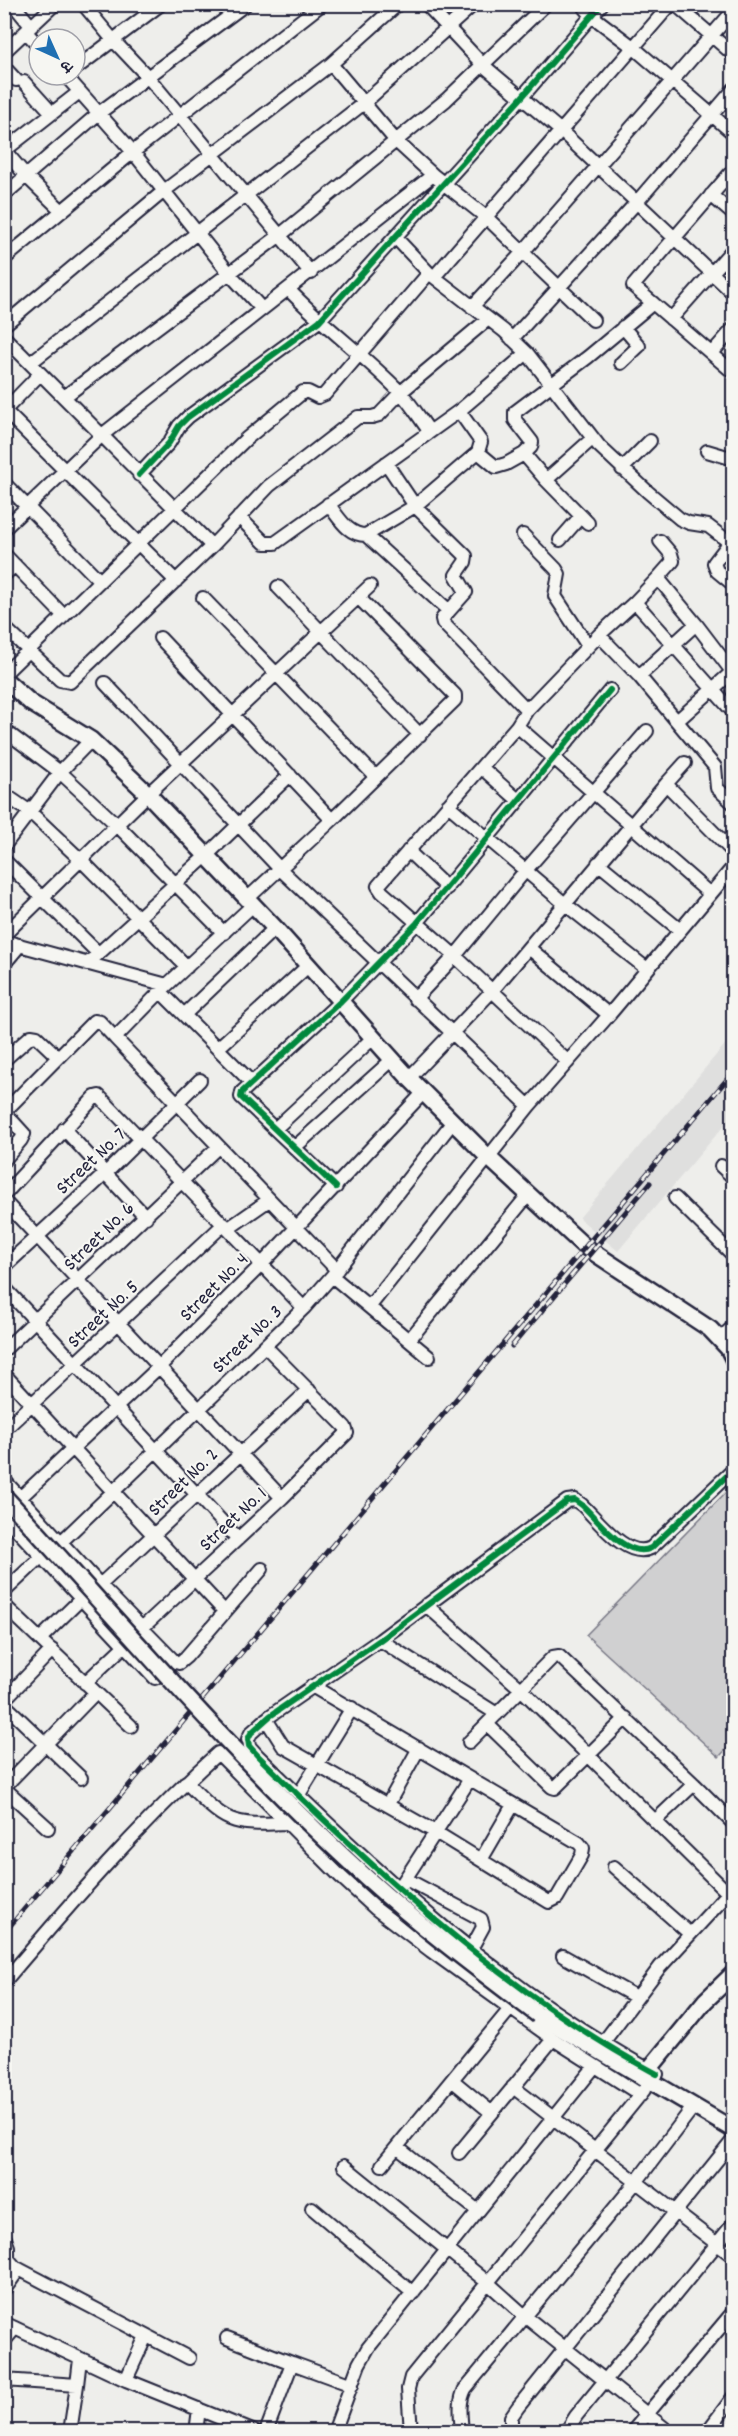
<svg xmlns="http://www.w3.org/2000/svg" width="738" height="2436" font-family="Dekko,'Playpen Sans Deva',sans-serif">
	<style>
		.built { fill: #dfdfde }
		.park { fill: #d0d0d1; stroke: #797986; stroke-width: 1.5 }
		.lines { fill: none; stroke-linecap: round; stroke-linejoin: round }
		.minor-casing { stroke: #22223b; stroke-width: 16 }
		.major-casing { stroke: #22223b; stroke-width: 20 }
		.minor { stroke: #f6f6f2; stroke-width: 12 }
		.major { stroke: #f6f6f2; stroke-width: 15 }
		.rail-casing { stroke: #22223b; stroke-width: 5 }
		.rail { stroke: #f6f6f2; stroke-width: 3; stroke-dasharray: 9; stroke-linecap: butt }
		.major-bridge-casing { stroke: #22223b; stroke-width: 20; stroke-linecap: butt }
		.major-bridge { stroke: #f6f6f2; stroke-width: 15 }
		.cycleway-casing { stroke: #f6f6f2; stroke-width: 10 }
		.cycleway { stroke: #00873e; stroke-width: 6 }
		.labels { text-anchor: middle; stroke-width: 4.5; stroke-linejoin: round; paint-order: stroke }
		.street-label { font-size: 20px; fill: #22223b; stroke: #f6f6f2 }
	</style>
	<rect width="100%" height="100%" fill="#eeeeeb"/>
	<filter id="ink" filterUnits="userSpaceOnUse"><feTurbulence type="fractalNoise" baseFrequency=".0167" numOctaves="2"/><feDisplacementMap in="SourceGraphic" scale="12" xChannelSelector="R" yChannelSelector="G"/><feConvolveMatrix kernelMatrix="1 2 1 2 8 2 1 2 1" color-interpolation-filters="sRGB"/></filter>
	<g filter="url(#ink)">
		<path class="built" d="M733 1035V1115L618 1251 579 1218Z"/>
		<path class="park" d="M733 1485V1742L719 1757 586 1635Z"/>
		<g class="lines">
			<g class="minor-casing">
				<path id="minor" d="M13 4 31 26
					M83 4 113 40 148 77 311 273
					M398 4 331 64 396 141 433 175 486 217 593 320
					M426 4 483 65 561 131 734 294
					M582 4 592 16 633 47 734 134
					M675 4 734 55
					M26 32 39 46
					M4 52 55 4
					M4 67 16 80
					M75 69 161 4
					M65 75 133 152 229 273 262 309
					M24 82 52 113
					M4 150 27 177 62 211
					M4 151 78 93
					M734 169 633 286 734 373
					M4 195 99 113 246 4
					M711 195 734 215
					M395 237 429 273 504 331 527 353 599 446 648 492 680 519 689 523 708 526 729 542
					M4 259 133 152 322 4
					M434 277 671 4
					M289 290C324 327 364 355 399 391 411 403 420 419 430 432
					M472 307 522 253 734 10
					M671 319 734 248
					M4 325 164 191 331 64
					M4 337 212 546
					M512 339 636 203 734 89
					M712 353 734 328
					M30 363 364 103 474 4
					M621 363 639 346 623 327
					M64 397 279 236 446 100 546 4
					M4 410 176 581
					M4 411 40 374
					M459 411 481 442 478 452
					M707 451 734 459
					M524 454 531 447 532 442 515 420V412L588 357 653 303
					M386 463 415 506 466 556 465 562 456 575 466 592 449 611
					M622 469 650 441
					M139 475 169 443 179 426 188 417 319 321 522 97 602 4
					M4 483 100 581
					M328 504C339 517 347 535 366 535L449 611 442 619 443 623 527 710 599 635 635 602 734 713
					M239 517 265 543H275L459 411 527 353
					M588 523 546 480 592 439
					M4 529 102 435 433 175
					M366 535 415 506 478 452 496 467 506 464 524 454 546 480
					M523 535 556 569 559 574 555 596 588 646
					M734 537 714 563 717 571 734 585
					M560 540 581 516
					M4 554 64 616
					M4 575 15 565
					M658 578 673 561 671 554 660 541
					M278 587 420 735
					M203 598 376 777
					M635 602 658 578 696 624
					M4 627 60 680 70 682 212 546 269 486 358 417H372L379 415 401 392 487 320
					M599 635 639 676 715 767 717 788 734 804
					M160 638 332 820
					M4 674 246 439 303 392H308L318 397 325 394 429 273
					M639 676 696 624 734 674
					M105 683 279 868 529 1106
					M527 710 517 726 378 886 382 892 455 956 568 1062
					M677 721 732 672
					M517 726 710 894
					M4 730 60 772 118 826 224 933
					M482 768 518 800
					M666 784 685 763
					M4 794 29 811 82 861 187 967
					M448 805 565 904 647 969
					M4 846 60 772 91 740
					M408 851 447 888
					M4 860 98 953
					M598 863 680 930
					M247 899 332 820 455 700V695L452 692 358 597
					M4 935 148 794 370 586
					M4 941 167 985 253 905
					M529 948 609 1015
					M4 964 20 945
					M87 964 206 856 290 775
					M167 985 115 1038 337 1270
					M161 992 251 1082
					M415 999 455 956 525 871 647 731
					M184 1015 275 928
					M218 1048 309 965
					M4 1060 31 1036 37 1037 58 1057
					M409 1078 492 991 666 784 734 853
					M4 1112 94 1021 100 1022 115 1038
					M4 1112 24 1134 21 1140 4 1160
					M276 1128 373 1038
					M64 1129 146 1217
					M295 1147 392 1060
					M721 1166 734 1178
					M336 1187 241 1097 242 1092 341 1001 417 923 610 690
					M4 1195 95 1097 99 1096 304 1308
					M675 1198 734 1256
					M4 1201 282 1498
					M229 1228 269 1200
					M4 1267 105 1174 200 1080
					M332 1276 429 1357
					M4 1287 238 1539
					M370 1306 529 1106 609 1015 734 866
					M721 1338 734 1326
					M409 1340 529 1194
					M4 1350 218 1147
					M4 1374 225 1612
					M4 1430 224 1224
					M4 1480 100 1585 175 1662 179 1663 186 1657 262 1569
					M21 1497 159 1367 263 1263 423 1093
					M4 1516 155 1678
					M47 1563 61 1542 304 1308 332 1276 452 1123
					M4 1592 41 1557
					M86 1604 100 1585 309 1390
					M4 1605 131 1726
					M426 1605 521 1689 728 1893
					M142 1628 282 1498 347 1433 345 1427 266 1347
					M40 1639 81 1599
					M380 1640 497 1714
					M85 1683 125 1645
					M4 1700 52 1650
					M4 1704 81 1778
					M266 1719 283 1746 437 1833 549 1902 557 1898 582 1855 583 1848 579 1843 312 1686
					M487 1724 552 1787 555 1788 626 1718
					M469 1742 553 1657 559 1656 694 1784 734 1824
					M186 1782C226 1823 230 1826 288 1823
					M4 1787 95 1693
					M4 1788 48 1828
					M298 1796 352 1708
					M388 1804 419 1748
					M655 1821 694 1784
					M481 1860 513 1805
					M614 1867 689 1933
					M406 1879 481 1919 483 1927 471 1949
					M398 1890 470 1779
					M563 1956 636 1997
					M4 1982C72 1902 140 1823 218 1753L340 1876 376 1909 431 1951 553 2039 641 2095
					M602 2044 660 1967 733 1888
					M657 2074C506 1993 379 1875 258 1756L249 1746 248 1739 251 1733 270 1716 380 1640 567 1501 575 1500 582 1505C599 1521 627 1560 651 1548L734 1469
					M452 2080 492 2113
					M513 2087 734 2257
					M398 2148 478 2211
					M459 2153 553 2039
					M382 2165 510 2009
					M344 2166 487 2282 526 2317 669 2432
					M312 2208 413 2293
					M4 2236 8 2247V2259L15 2267 189 2358
					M4 2290 19 2269
					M4 2323 126 2380 255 2432
					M227 2338 292 2363
					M4 2341 15 2328
					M4 2380 77 2385 80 2359
					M126 2380 146 2336
					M70 2432 77 2385
					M196 2432 199 2409
					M266 2432 292 2363 352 2385
					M334 2432 359 2364 368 2348 595 2066
					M411 2432 408 2389 411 2377 644 2090
					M462 2432C461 2417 458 2403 465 2389L637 2181 694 2106
					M511 2432V2417L518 2407 734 2139
					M566 2432 576 2416 734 2223
					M632 2432 734 2311
					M707 2432 734 2396"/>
			</g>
			<g class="major-casing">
				<path id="major" d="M4 679 31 703 91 740 148 794 275 928 409 1078 488 1157 584 1246 710 1329 728 1348 734 1360
					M538 2015 734 2130
					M642 2078 705 2001 734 1973"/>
			</g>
			<use href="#minor" class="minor"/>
			<use href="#major" class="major"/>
			<g class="rail-casing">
				<path id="rail" d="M512 1346 650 1183
					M4 1933 734 1071"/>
			</g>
			<use href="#rail" class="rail"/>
			<g class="major-bridge-casing">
				<path id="major-bridge" d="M4 1496C123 1625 237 1761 367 1878 421 1927 480 1971 538 2015"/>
			</g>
			<use href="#major-bridge" class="major-bridge"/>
			<g class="cycleway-casing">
				<path id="cycleway" d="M139 475 169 443 179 426 188 417 319 321 522 97 602 4
					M336 1187 241 1097 242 1092 341 1001 417 923 610 690
					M657 2074C506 1993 379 1875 258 1756L249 1746 248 1739 251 1733 270 1716 380 1640 567 1501 575 1500 582 1505C599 1521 627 1560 651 1548L734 1469"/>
			</g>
			<use href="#cycleway" class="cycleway"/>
		</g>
	</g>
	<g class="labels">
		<g class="street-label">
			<text transform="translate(90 1160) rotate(-43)" y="7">Street No. 7</text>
			<text transform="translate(98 1235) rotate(-44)" y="7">Street No. 6</text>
			<text transform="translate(213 1286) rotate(-45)" y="7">Street No. 4</text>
			<text transform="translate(102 1313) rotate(-43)" y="7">Street No. 5</text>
			<text transform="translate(246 1338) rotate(-44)" y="7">Street No. 3</text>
			<text transform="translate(182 1481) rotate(-44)" y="7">Street No. 2</text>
			<text transform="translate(232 1518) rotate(-43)" y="7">Street No. 1</text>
		</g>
	</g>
	<rect width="738" height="2436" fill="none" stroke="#f6f6f2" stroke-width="24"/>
	<rect x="12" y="12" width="714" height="2412" fill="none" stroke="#22223b" stroke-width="2" filter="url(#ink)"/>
	<g transform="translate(57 57) rotate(135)"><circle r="28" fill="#f6f6f2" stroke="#a1a1a9" stroke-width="1.5"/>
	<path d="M0-4.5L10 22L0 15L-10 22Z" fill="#1f6fb2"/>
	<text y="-9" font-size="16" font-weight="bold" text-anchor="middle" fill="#22223b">उ</text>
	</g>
</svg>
